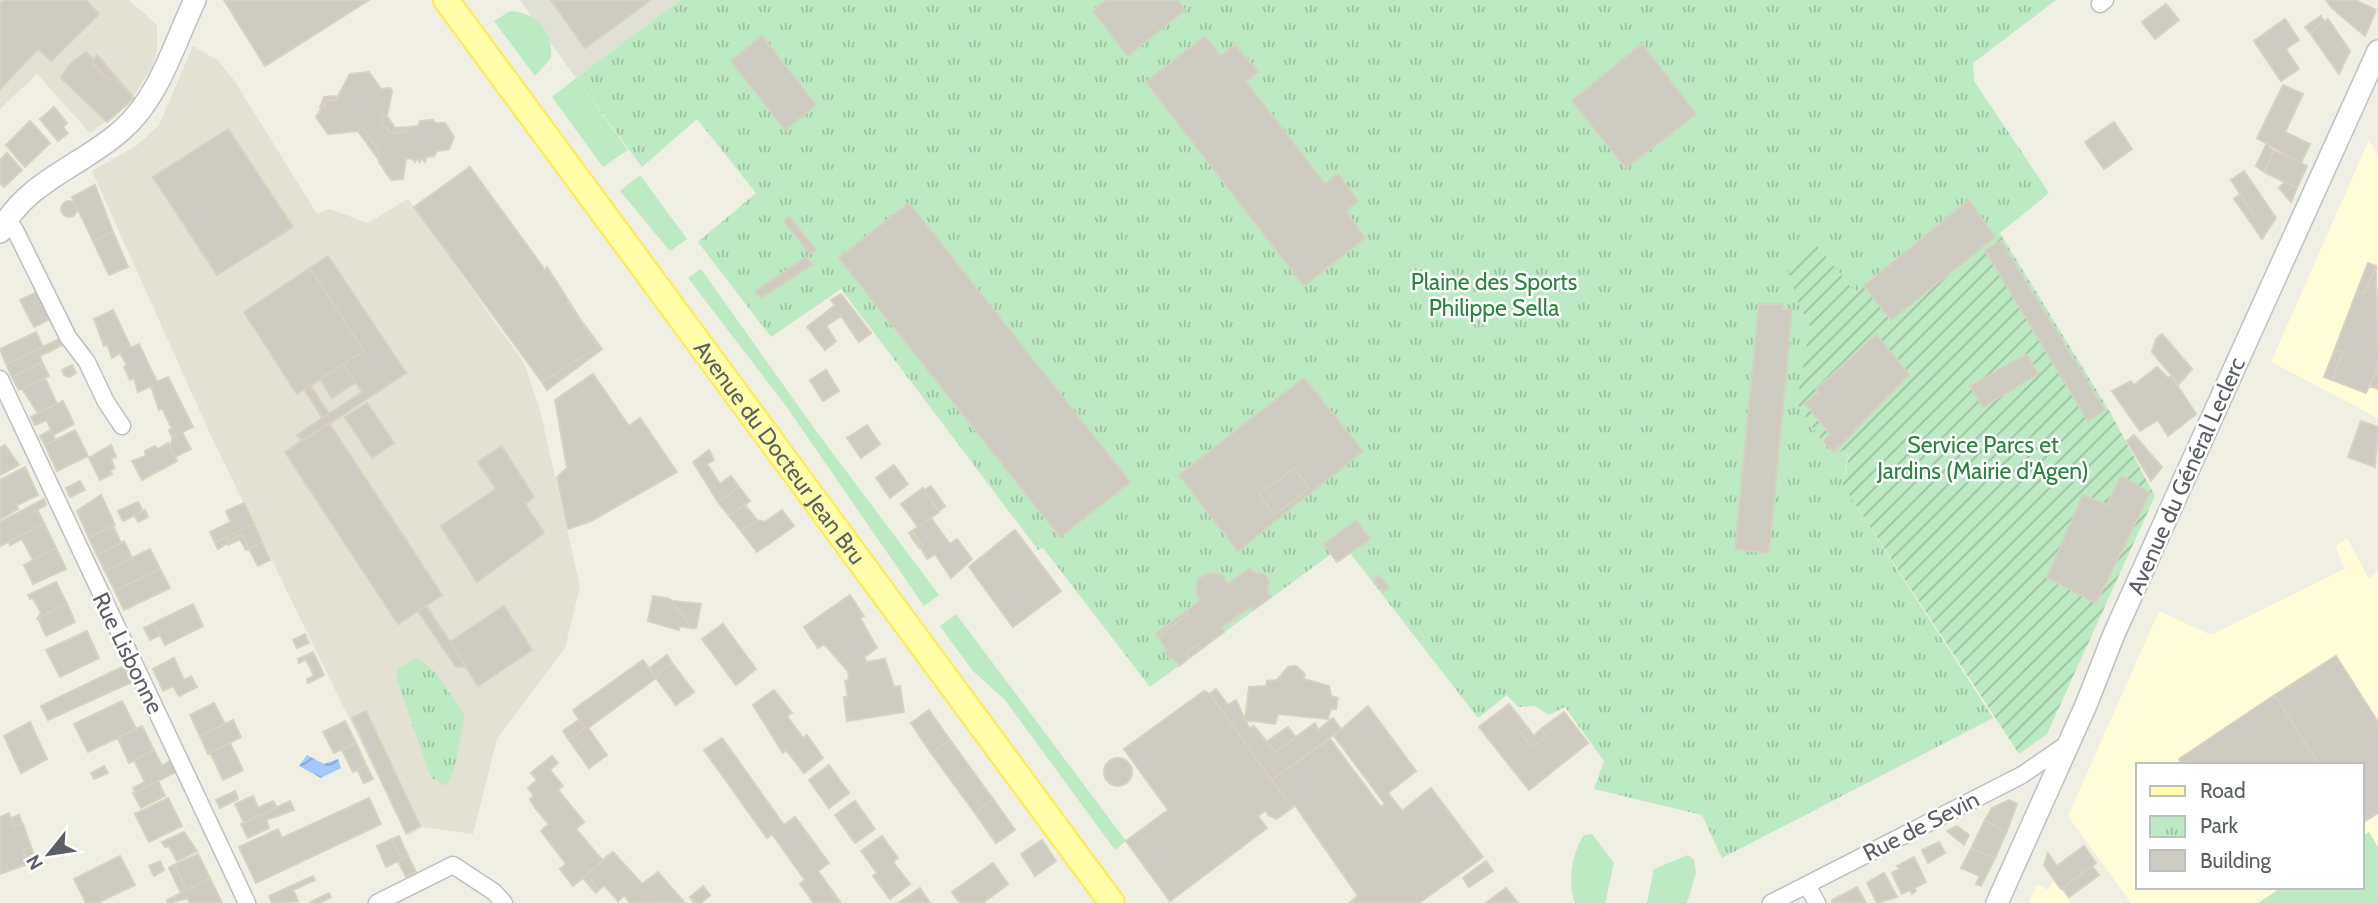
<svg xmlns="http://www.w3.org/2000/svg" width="2378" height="903" font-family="Cabin,sans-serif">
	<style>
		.commercial { fill: #fffdd8; fill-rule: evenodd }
		.industrial { fill: #e0e0d7 }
		.education { fill: #e2e1d3 }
		.grass { fill: #bceac4 }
		.park { fill: url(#park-tufts) }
		.garden { fill: url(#garden-furrows) }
		.water { fill: url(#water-waves) }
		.building { fill: #cdcbc2; stroke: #d5d2c0; stroke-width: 2 }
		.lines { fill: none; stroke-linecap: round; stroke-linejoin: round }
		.street-casing { stroke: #bdbfc6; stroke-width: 19 }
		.secondary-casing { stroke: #bdc0c8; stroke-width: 24 }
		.primary-casing { stroke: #ffeb4c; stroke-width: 28 }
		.street { stroke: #fff; stroke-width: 16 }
		.secondary { stroke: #fff; stroke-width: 21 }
		.primary { stroke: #feffa8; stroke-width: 24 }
		.labels { text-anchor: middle; stroke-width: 5; stroke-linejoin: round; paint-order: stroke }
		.park-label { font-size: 23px; fill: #2b843e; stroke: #fff }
		.street-label { font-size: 23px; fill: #5b5e65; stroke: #fff }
	</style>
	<defs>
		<pattern id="park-tufts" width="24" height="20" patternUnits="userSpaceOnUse" patternTransform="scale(1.75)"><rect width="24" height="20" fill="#bceac4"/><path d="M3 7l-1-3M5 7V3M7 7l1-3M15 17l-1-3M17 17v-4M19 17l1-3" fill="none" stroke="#9cc1a3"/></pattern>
		<pattern id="garden-furrows" width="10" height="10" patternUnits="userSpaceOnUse" patternTransform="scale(1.75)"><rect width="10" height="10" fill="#bceac4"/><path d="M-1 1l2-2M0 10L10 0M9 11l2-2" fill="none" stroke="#9cc1a3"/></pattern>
		<pattern id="water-waves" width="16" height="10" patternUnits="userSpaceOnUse" patternTransform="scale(1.75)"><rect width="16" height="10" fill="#a3c7ff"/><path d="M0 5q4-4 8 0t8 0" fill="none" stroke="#88a5d2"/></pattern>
	</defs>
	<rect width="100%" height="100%" fill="#efefe3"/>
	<path class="commercial" d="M2369 140 2378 156V418L2271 362Z
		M2347 538 2369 579 2378 570V903H2131L2068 816 2159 611 2211 635 2344 569 2336 546ZM2138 765H2362V887H2138Z
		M2054 879 2071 903H2029L2037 884 2048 890Z"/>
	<path class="industrial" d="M520 0H680L576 78Z"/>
	<path class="education" d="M0 0H129L157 25V50L152 67 128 105 90 133 37 74 0 109Z
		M193 46 217 60 234 80 317 214 329 209 368 223 408 199 524 363 540 410 580 587 565 648 497 739 473 834 423 827 407 836 212 438 92 171 136 146 159 125Z"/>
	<path class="grass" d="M510 11C537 13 553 30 551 58L535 76 494 21Z
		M576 78 628 150 603 167 552 97Z
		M640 175 687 239 670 251 620 191Z
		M701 269 816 431 939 595 924 606 786 406 688 278Z
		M956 614 1126 841 1115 850 1005 700 972 670 940 626Z
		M2369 832 2378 847V903H2258L2282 887H2362V836Z
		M1592 834 1614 863 1605 903H1575C1567 882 1572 853 1584 835Z
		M1688 855 1694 860 1696 873 1687 903H1647L1654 869Z"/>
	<path class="park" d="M680 0H2056L1973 63 1974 81 2049 193 1995 237 1968 201 1855 292 1815 243 1800 309 1810 324 1798 404 1832 457 1843 450 1848 457 1842 484 1993 718 1722 858 1702 815 1594 789 1604 761 1565 707 1549 715 1535 706 1518 707 1507 695 1478 718 1350 553 1337 562 1331 554 1150 687 1043 548 1038 550 841 289 771 337 698 242 756 193 697 119 642 167 576 78Z
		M418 657 436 673 465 716 455 767 447 786 431 778 397 680V669Z"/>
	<path class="garden" d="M1969 200 1995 237 2000 233 2110 412 2155 496 2047 734 2019 754 1842 484 1849 457 1843 450 1832 457 1797 403 1810 324 1800 309 1788 268 1815 243 1855 292Z"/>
	<path class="water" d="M307 755 324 764 338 759 341 768 321 778 299 766Z"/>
	<path class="building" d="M4 0H86L99 14 51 61 38 49 0 89V4Z
		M224 0H369L265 66Z
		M551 0H651L585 48Z
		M1107 0H1178L1185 10 1128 56 1093 11Z
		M2326 0H2355L2376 10 2365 36 2332 8Z
		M2166 4 2179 20 2155 39 2142 22Z
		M2321 16 2324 22 2310 33 2305 27Z
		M2285 19 2299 40 2286 49 2299 69 2281 81 2254 41Z
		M2328 19 2350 51 2339 74 2310 33Z
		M762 36 816 105 785 130 731 61Z
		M1205 36 1221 56 1235 45 1258 72 1246 82 1325 184 1338 174 1358 201 1346 211 1365 238 1304 286 1146 82Z
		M1642 44 1696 114 1626 168 1572 101Z
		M86 52 94 60 92 63 109 81 114 77 134 98 107 122 61 78 69 65Z
		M97 55 134 98 114 77 109 81 92 63Z
		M369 72 381 89 390 88 392 91 387 116H382L381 121 390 133 406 132 408 127 418 126 420 121 433 120 435 123H445L454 137 449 149 437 151 434 156 426 157 425 162 421 158 420 162 416 158 415 162 411 158 406 159 403 179 391 180 379 162V151L362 127 358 131 328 134 316 117 327 100H336L350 74Z
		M2283 85 2303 94 2285 132 2310 144 2301 163 2257 138Z
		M337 96 336 100H327L324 109 320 108 324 97Z
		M54 107 67 123 63 127 68 133 58 141 40 119Z
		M382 116H387L395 128 408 127 406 132 390 133 381 121Z
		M30 121 50 143 25 167 6 145Z
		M2114 122 2132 149 2104 169 2085 142Z
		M362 127 379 151V160L358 131Z
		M228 129 293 227 217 275 153 177Z
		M2266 145 2274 151 2264 172 2256 166Z
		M2274 151 2307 166 2297 188 2264 172Z
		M7 153 22 170 4 187 0 183V160Z
		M470 167 545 270 547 267 598 347 542 382 414 207Z
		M2244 171 2276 218 2262 239 2249 220 2255 216 2231 180Z
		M2285 182 2297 188 2291 202 2279 188Z
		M95 185 113 232 93 241 72 197Z
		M2240 194 2255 216 2249 220 2234 199Z
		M1969 200 1995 237 1891 320 1864 286Z
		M61 209a8 8 0 1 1 16 0a8 8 0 1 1-16 0Z
		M909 203 1130 482 1060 537 839 258Z
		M789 216 816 250 810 254 784 221Z
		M113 232 128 267 109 275 93 241Z
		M2001 241 2105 410 2088 421 1985 250Z
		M328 256 406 373 303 441 297 435 362 392 343 364 364 351 310 268Z
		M806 257 812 265 761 298 755 291Z
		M2368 263 2376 266 2364 294 2357 291Z
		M2376 266 2378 366 2366 393 2332 380 2343 352 2335 349 2357 291 2364 294Z
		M310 268 364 351 297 394 244 312Z
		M37 292 50 319 34 327 20 300Z
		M841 294 871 333 859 342 841 316 826 326 836 341 825 350 807 327 835 305 831 300Z
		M567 301 602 349 547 390 542 382 598 347Z
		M1759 304H1783L1782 309 1792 310 1769 553 1735 549Z
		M113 310 131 348 139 344 157 382 168 377 193 427 172 437 169 430 172 429 162 408 159 410 151 386 138 392 134 378 130 380 124 367 127 365 120 353 112 358 107 344 104 346 94 319Z
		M36 332 43 347 6 364 0 349Z
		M2162 334 2192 369 2179 384 2152 352 2156 339Z
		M1876 335 1909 374 1834 452 1823 441 1830 434 1805 403 1818 393 1816 389Z
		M59 339 62 345 40 356 42 362 12 377 6 364Z
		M2335 349 2343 352 2332 380 2324 377Z
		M2027 354 2038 374 1983 407 1970 386Z
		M42 362 49 376 19 390 12 377Z
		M343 364 356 382 332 398 320 379Z
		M72 365 76 373 69 377 64 375 62 370Z
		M2377 366H2378V389L2369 386Z
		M2157 367 2168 378 2171 376 2196 414 2168 436 2158 420 2140 431 2112 391 2131 381 2134 385Z
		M826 370 839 391 823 401 810 380Z
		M593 374 629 426 640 418 677 472 591 521 568 529 557 477 567 468 555 400Z
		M45 378 57 404 38 413 22 389Z
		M1304 378 1363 451 1238 551 1179 475Z
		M310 385 329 414 323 419 304 389Z
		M63 401 74 424 53 435 47 420 35 425 31 417Z
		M367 403 394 443 372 458 345 417Z
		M2361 421 2378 427 2375 467 2348 457Z
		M329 423 442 595 398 624 285 452Z
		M867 425 880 444 861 458 847 438Z
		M51 430 55 440 45 445 40 436Z
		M75 430 88 456 57 471 45 445Z
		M182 432 191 449 175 457 170 447 173 436Z
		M2134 435 2162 467 2151 481 2127 441Z
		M168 443 177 461 142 480 132 461 146 456 145 451 155 446 158 449Z
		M5 445 19 465 0 475V448Z
		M111 445 116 457 111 459 115 468 110 471 112 474 100 480 89 458Z
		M502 446 534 497 525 504 544 533 477 582 441 526 496 489 478 462Z
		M709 450 714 460 707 464 720 484 731 476 739 487 718 502 693 462Z
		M894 465 908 484 890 498 876 478Z
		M25 467 38 495 17 505 18 509 0 519V480Z
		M1294 468 1309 489 1274 515 1259 494Z
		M2121 476 2150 493 2096 603 2047 578 2083 495 2107 505Z
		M80 481 85 490 70 497 66 488Z
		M931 486 945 506 939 511 924 490Z
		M739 487 750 501 729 516 718 502Z
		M923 488 939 512 918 527 901 504Z
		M101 495 115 525 89 538 77 511Z
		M44 499 46 505 33 512 38 511 44 523 0 546V522Z
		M138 502 143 511 123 521 118 511Z
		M244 503 254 524 215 543 210 532 231 522 226 511Z
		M744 504 757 520 741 531 729 516Z
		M145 510 148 517 138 522 135 516Z
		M782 510 794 526 757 552 741 531 757 520 765 522Z
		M931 518 950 544 957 539 972 559 951 578 935 554 927 559 912 531Z
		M1356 520 1370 539 1337 562 1324 544Z
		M44 523 56 548 33 560 22 539 10 545 9 541Z
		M254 524 262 542 249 549 242 534 218 549 215 543Z
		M113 526 121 543 97 555 89 538Z
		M1015 530 1061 591 1013 627 969 567Z
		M912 531 923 545 919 548 909 533Z
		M242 534 249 549 246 550 240 539 228 545 227 541Z
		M124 541 132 558 105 571 97 555Z
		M262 542 270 560 258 566 249 549Z
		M56 548 66 569 33 584 24 565Z
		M150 549 160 569 115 591 105 571Z
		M1250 568 1252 572 1264 574 1269 581 1267 592 1271 597 1253 610 1250 607 1233 619 1221 628 1224 632 1201 649 1198 644 1186 653 1189 658 1179 666 1173 658 1168 657 1165 652 1167 650 1158 637 1188 614 1189 609 1200 600 1196 594 1198 579 1208 573 1222 575 1228 584Z
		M160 569 170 588 124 610 115 591Z
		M1379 575 1389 588 1383 592 1373 580Z
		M56 582 67 604 38 618 41 613 33 598 30 599 28 595Z
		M850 595 864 616 860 618 877 648 864 657 867 662 885 659 894 687 900 686 904 712 847 721 844 697H848L845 681 849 680 848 671 824 644 818 648 804 627Z
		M653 596 670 599 692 628 680 626 679 630 648 621Z
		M672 601 701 604 696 628H692Z
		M67 604 75 622 46 636 38 618Z
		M193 604 203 626 165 645 154 623Z
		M426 606 466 666 456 667 418 611Z
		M504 606 532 650 478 686 450 642Z
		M1189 609 1188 614 1158 637 1155 634Z
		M154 623 160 635 150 640 144 628Z
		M723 624 756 669 736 685 702 639Z
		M87 631 99 658 60 677 46 650Z
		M305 634 309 643 297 648 293 640Z
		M1198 644 1201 649 1189 658 1186 653Z
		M313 652 324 675 308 683 307 679 314 676 306 659 299 663 298 659Z
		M667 655 672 663 655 676 650 668Z
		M2336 656 2378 722V813L2362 823V765H2319L2275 695Z
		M174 658 184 680 191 676 197 687 179 696 173 686 163 691 153 669Z
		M643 660 655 676 672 663 694 692 676 705 656 678 588 728 607 755 589 768 569 740 585 728 573 710Z
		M124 666 132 682 48 720 41 706Z
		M1296 666 1305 674 1304 679 1329 686 1331 696 1338 698 1336 709H1331L1328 719 1278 714 1275 724 1245 720 1249 687 1266 686 1267 681 1277 680 1288 667Z
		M1216 689 1228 705 1236 700 1249 728 1254 726 1275 752 1315 723 1318 730 1333 718 1341 729 1272 780 1210 694Z
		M774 690 792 713 787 716 803 738 807 735 823 758 804 773 786 750 783 753 753 705Z
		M1204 691 1210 694 1292 808 1276 819 1268 815 1266 810 1258 816 1267 828 1170 901 1126 841 1168 810 1124 749Z
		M2275 695 2319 765H2182L2179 759Z
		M122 701 136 729 88 752 74 724Z
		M214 703 225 724 200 736 190 715Z
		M1509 704 1528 728 1521 733 1532 747 1546 736 1541 729 1564 712 1588 743 1529 790 1479 727Z
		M1368 706 1416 771 1388 793 1402 811 1431 788 1483 857 1419 903H1349L1358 896 1294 804 1292 808 1272 780 1330 739 1381 807 1385 804 1334 736Z
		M929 710 950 740 931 753 911 723Z
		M366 711 420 826 406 833 352 718Z
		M580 719 585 728 569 740 563 731Z
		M233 720 241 737 208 754 200 736Z
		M345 721 356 743 334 753 323 732Z
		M30 722 47 759 21 773 4 736Z
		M142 726 154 750 129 763 118 738Z
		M1288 727 1296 738 1275 752 1266 742Z
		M1528 728 1534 736 1541 729 1546 736 1532 747 1521 733Z
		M722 738 784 825 795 817 829 863 818 871 841 903H814L800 884 805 880 772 834 767 838 704 750Z
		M950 740 993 799 975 813 931 753Z
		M230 743 243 770 223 780 210 752Z
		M356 743 366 765 353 772 342 750Z
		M154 750 162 766 170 761 176 772 135 792 133 788 145 782 134 760Z
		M552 756 558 763 550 770 563 786 558 790 584 822 576 829 602 860 613 852 573 886 560 869 566 864 541 831 549 824 535 808 530 799 534 796 528 788 537 780 531 773Z
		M1104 772a14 14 0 1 1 28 0a14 14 0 1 1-28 0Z
		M366 765 373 779 364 783 357 769Z
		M829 765 849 793 829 808 809 780Z
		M104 766 108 773 94 779 91 773Z
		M158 781 165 796 141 808 133 793Z
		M235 791 238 799 220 808 216 800Z
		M253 796 258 808 273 801 277 807 244 823 235 804Z
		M168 798 182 826 149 842 135 814Z
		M369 798 381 824 256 883 239 847 278 829 282 838Z
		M993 799 1015 830 996 843 975 813Z
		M2009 800 2017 804 2006 833 1985 820 1992 808Z
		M290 801 294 810 266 820 269 828 248 838 241 824Z
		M855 801 875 829 855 843 835 815Z
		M9 813 14 827 23 824 31 847 23 850 28 864 0 874V817Z
		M19 815 22 824 14 827 11 818Z
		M1985 820 2006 833 1995 858 1971 849Z
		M1957 826 1969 835 1964 845 1947 831Z
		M184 832 197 851 177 861 169 846 165 847 162 842Z
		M399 836 408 856 402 859 392 839Z
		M882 836 898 858 893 862 910 884 890 899 873 876 877 873 861 851Z
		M392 839 402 859 386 867 377 846Z
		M1042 840 1056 861 1035 876 1021 854Z
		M1939 842 1945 853 1928 863 1922 850Z
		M2084 846 2096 863 2061 889 2044 865 2048 853 2057 866Z
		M31 847 34 856 27 859 23 850Z
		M1971 849 1995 858 1981 886 1976 884 1980 876 1961 868Z
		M613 852 642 884 658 872 684 902 630 903 624 895 618 901 604 885 599 890 587 874Z
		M198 854 210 878 187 890 174 865Z
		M120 856 135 885 97 903H86L74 879Z
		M408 856 416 872 406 877 398 861Z
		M1914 857 1926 882 1914 888 1916 891 1912 894 1910 890 1902 894 1892 873 1900 869 1897 866Z
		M160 861 164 870 154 876 149 866Z
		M1486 861 1493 871 1469 887 1463 878Z
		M993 863 1008 884 983 903H960L952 892Z
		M174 865 187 890 181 893 169 868Z
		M2092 866 2099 875 2069 897 2062 888Z
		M1884 873 1897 897 1877 903 1867 883Z
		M587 874 599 890 596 893 583 878Z
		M313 876 315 880 293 890 298 901 272 903 269 896Z
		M210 878 222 903H190L187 898 168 903 167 900Z
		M703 886 710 895 701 903H695L690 897Z
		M1857 887 1866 903H1833L1832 900Z
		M920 888 930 903H899Z
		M1506 888 1518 903H1486Z
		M329 893 331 897 320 903H309Z"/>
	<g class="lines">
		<g class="street-casing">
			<path id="street" d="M2100 4 2105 0
				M6 220 15 230 68 337 87 362 106 402 122 426
				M0 379 247 903
				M1807 885 1817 903
				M377 903 453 865 494 892 504 903
				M1771 903 2022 775 2067 744"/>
		</g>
		<g class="secondary-casing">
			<path id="secondary" d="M0 232C26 181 82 166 122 130 159 98 174 44 195 0
				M1997 903 2086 705 2114 634 2378 51"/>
		</g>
		<g class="primary-casing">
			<g id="primary">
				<path id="s1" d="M446 0 1112 903"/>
			</g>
		</g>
		<use href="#street" class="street"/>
		<use href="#secondary" class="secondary"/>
		<use href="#primary" class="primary"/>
	</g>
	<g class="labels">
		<g class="park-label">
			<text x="1494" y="290">Plaine des Sports<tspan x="1494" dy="26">Philippe Sella</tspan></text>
			<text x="1983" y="453">Service Parcs et<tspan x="1983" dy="26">Jardins (Mairie d'Agen)</tspan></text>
		</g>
		<g class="street-label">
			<text dy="8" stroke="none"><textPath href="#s1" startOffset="562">Avenue du Docteur Jean Bru</textPath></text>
			<text transform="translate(2186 476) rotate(-66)" y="8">Avenue du Général Leclerc</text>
			<text transform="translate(128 653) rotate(64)" y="8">Rue Lisbonne</text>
			<text transform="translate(1921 826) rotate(-27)" y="8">Rue de Sevin</text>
		</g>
	</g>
	<rect x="2136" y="763" width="228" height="126" fill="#ffffff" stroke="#bdbfc1" stroke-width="2"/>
	<rect x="2150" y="786" width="35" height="10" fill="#feffa8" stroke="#bdbfc1" stroke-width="2"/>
	<text x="2200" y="798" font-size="21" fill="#5b5e65">Road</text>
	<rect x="2150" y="816" width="35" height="21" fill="url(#park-tufts)" stroke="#bdbfc1" stroke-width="2"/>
	<text x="2200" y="833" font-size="21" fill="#5b5e65">Park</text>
	<rect x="2150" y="850" width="35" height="21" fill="#cdcbc2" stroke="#bdbfc1" stroke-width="2"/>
	<text x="2200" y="868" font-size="21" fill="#5b5e65">Building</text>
	<g transform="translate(49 854) rotate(240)" stroke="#ffffff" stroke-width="5" paint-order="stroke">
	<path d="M0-5L12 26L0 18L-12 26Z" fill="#5b5e65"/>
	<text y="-10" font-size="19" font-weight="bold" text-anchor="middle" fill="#5b5e65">N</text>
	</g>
</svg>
